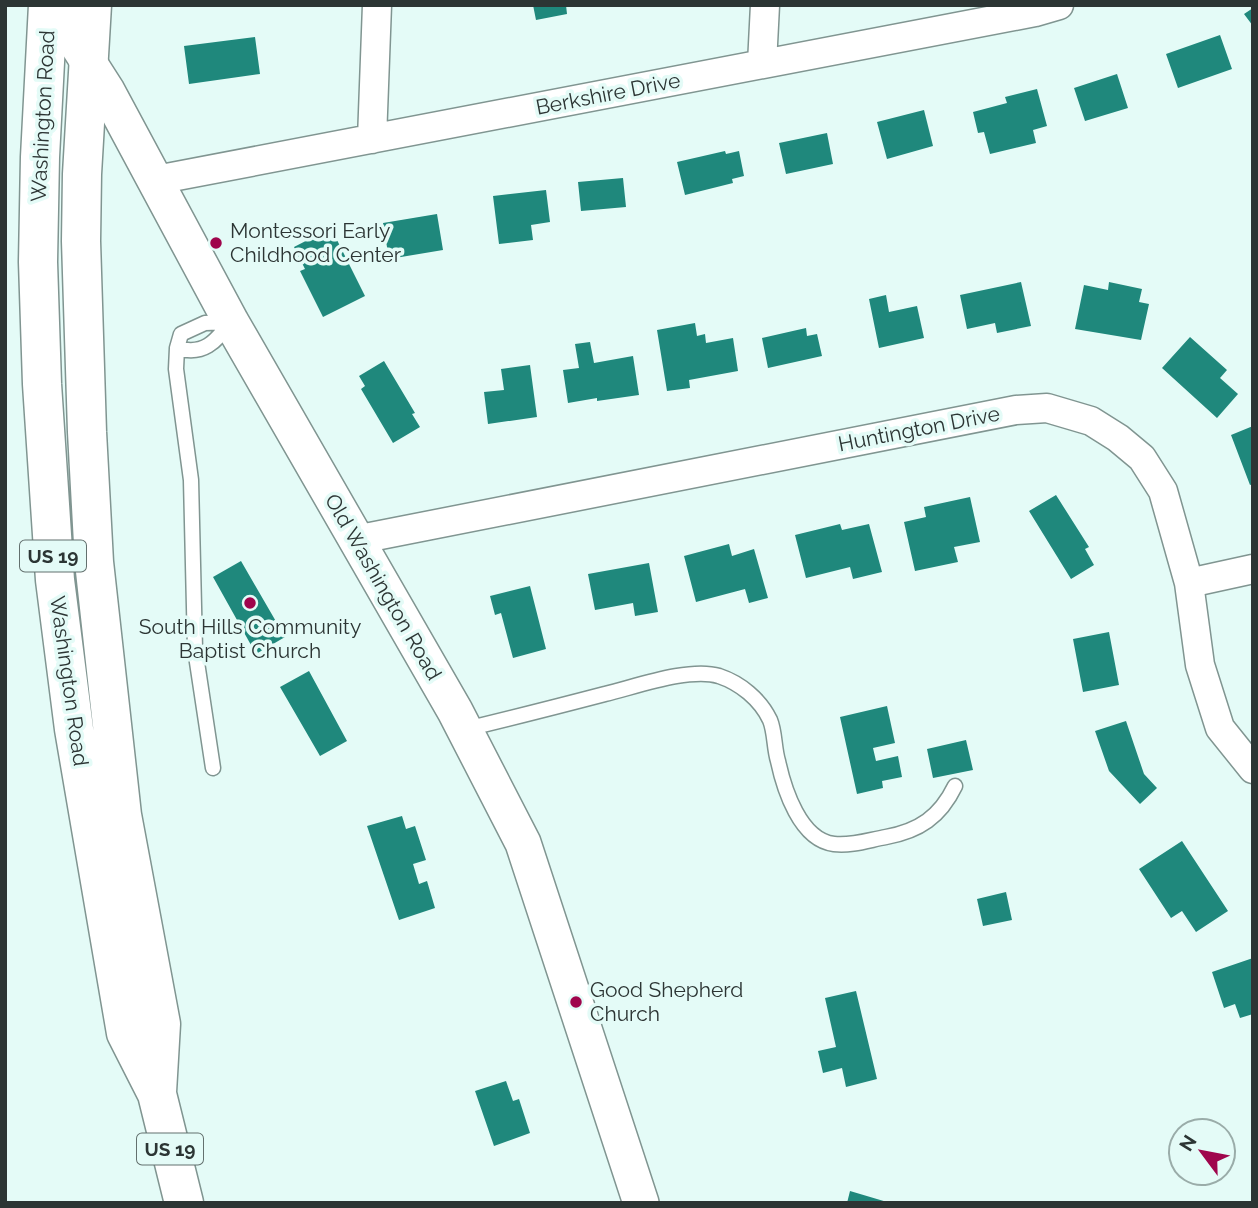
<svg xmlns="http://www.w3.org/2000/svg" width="1258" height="1208" font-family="Raleway,sans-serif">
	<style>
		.building { fill: #1f887c }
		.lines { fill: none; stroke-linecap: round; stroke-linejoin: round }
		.service-casing { stroke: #809591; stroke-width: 17 }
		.minor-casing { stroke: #809591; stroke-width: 31 }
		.tertiary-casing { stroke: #809591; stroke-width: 38 }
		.primary-casing { stroke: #809591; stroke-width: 41 }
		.service { stroke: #fff; stroke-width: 14 }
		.minor { stroke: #fff; stroke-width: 28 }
		.tertiary { stroke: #fff; stroke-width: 35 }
		.primary { stroke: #fff; stroke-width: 38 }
		.poi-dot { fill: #9f054c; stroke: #e4fbf7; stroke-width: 2.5 }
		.labels { text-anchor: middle; stroke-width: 7; stroke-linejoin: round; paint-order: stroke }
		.shield { fill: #e4fbf7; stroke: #63706e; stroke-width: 2 }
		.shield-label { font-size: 19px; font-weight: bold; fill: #2c3534 }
		.street-label { font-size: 21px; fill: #2c3534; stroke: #e4fbf7 }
		.poi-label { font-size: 21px; fill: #2c3534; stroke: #e4fbf7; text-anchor: start }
	</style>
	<rect width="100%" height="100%" fill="#e4fbf7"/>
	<path class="building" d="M533 5H566L567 14 536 20Z
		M1253 8V26L1244 14Z
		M1220 35 1232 69 1178 88 1166 54Z
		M255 37 260 74 189 84 184 46Z
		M1117 74 1128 108 1085 121 1074 88Z
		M1037 89 1047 126 1033 130 1036 143 990 154 984 132 978 133 973 112 1007 103 1005 97Z
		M924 110 933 146 887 159 877 122Z
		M827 133 833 164 786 174 779 143Z
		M725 151 726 154 739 151 744 176 732 179 733 183 685 195 677 162Z
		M623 178 626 207 581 211 578 182Z
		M546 190 550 222 531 225 533 240 499 244 493 196Z
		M437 214 443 250 389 259 383 223Z
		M331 228 365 296 323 317 300 271 305 269 294 247Z
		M1021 282 1031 326 997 333 995 323 967 329 960 295Z
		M1109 282 1142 289 1139 302 1149 304 1141 340 1075 329 1084 285 1108 290Z
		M886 295 889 312 917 306 924 338 879 348 869 299Z
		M695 323 697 336 705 334 706 343 733 338 738 371 689 380 690 388 667 391 657 330Z
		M806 328 807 336 817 334 822 356 768 368 762 338Z
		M1190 337 1227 370 1220 378 1238 394 1217 418 1162 368Z
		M590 342 594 363 633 356 639 395 597 401V398L568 403 563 370 579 368 575 344Z
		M384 361 415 413 412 414 420 427 393 443 361 389 365 386 359 376Z
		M530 365 537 417 488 424 484 392 504 390 501 369Z
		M1253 426V484L1250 485 1231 435Z
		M1056 495 1089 547 1085 549 1094 565 1071 579 1029 511Z
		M970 497 980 542 954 547 958 562 915 571 904 522 926 517 924 507Z
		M840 524 842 530 869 524 882 572 853 579 850 567 806 578 795 535Z
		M729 544 732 556 754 549 768 598 749 603 745 589 696 602 684 556Z
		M241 561 285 637 256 654 213 577Z
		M649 563 658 612 635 616 633 603 595 610 588 574Z
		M530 586 546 649 513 658 501 613 495 615 490 596Z
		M1109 632 1119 685 1083 692 1073 639Z
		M309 671 347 741 320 756 280 687Z
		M887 706 895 743 873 748 876 761 898 756 902 777 882 781 883 788 857 794 840 717Z
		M1126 721 1144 774 1157 788 1140 804 1109 771 1095 731Z
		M966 740 973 770 933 778 927 749Z
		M402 816 406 829 415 826 426 860 413 864 419 884 427 881 435 908 399 920 367 826Z
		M1182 841 1228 911 1196 932 1182 911 1171 918 1139 869Z
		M1006 892 1012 920 983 926 977 899Z
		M1253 958V1014L1240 1018 1235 1004 1224 1008 1212 972Z
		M856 991 877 1079 846 1087 842 1068 823 1073 818 1051 836 1047 825 998Z
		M506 1081 513 1101 519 1099 530 1133 494 1146 475 1091Z
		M850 1191 887 1202V1203H847Z"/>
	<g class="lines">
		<g class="service-casing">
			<path id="service" d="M231 322C215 342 204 356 177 348L181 334 205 323Z
				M177 348 176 369 191 480 195 649 213 768
				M466 729C512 718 559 706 605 694 635 687 689 667 719 676 740 683 760 699 770 720 775 732 774 748 778 761 784 789 800 840 834 844 852 846 869 840 886 837 919 831 940 817 955 786"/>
		</g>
		<g class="minor-casing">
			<path id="minor" d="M762 64 765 5
				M372 139 377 5
				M156 180 1035 12 1059 5
				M355 540 1016 410 1047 408 1091 421 1118 438 1142 458 1163 491 1189 583 1200 665 1220 728 1253 769
				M1189 583 1253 569"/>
		</g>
		<g class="tertiary-casing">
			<path id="tertiary" d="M52 5 107 91 231 322 455 711 523 843 641 1203"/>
		</g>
		<g class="primary-casing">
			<path id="primary" d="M48 5 40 157 38 262 42 384 55 580 74 729 126 1033 157 1094 184 1203
				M92 5 82 174 81 241 87 432 94 562 122 815 161 1024 157 1092"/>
		</g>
		<use href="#service" class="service"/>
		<use href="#minor" class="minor"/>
		<use href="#tertiary" class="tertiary"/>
		<use href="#primary" class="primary"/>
	</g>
	<g class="poi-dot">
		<circle cx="216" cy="243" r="7"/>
		<circle cx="250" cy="603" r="7"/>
		<circle cx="576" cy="1002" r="7"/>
	</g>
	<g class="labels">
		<g class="shield">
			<rect x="20" y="540.5" width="66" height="31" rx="5"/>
			<rect x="137" y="1133.5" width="66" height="31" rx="5"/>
		</g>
		<g class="shield-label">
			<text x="53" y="563">US 19</text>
			<text x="170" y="1156">US 19</text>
		</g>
		<g class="street-label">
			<text transform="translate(608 94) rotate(-11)" y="7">Berkshire Drive</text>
			<text transform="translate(43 116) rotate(-87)" y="7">Washington Road</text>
			<text transform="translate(919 429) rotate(-11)" y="7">Huntington Drive</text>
			<text transform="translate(383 587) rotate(60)" y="7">Old Washington Road</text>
			<text transform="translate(69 681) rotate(82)" y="7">Washington Road</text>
		</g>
		<g class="poi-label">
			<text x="230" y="238">Montessori Early<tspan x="230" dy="24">Childhood Center</tspan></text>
			<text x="250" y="634" text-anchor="middle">South Hills Community<tspan x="250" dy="24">Baptist Church</tspan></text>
			<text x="590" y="997">Good Shepherd<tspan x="590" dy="24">Church</tspan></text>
		</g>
	</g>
	<rect width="1258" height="1208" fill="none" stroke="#2c3534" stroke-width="14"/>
	<g transform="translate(1202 1152) rotate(302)"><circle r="33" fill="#e4fbf7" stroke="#9aaca9" stroke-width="2"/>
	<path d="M0-5L12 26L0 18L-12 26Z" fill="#9f054c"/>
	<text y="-10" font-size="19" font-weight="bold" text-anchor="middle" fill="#2c3534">N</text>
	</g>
</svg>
